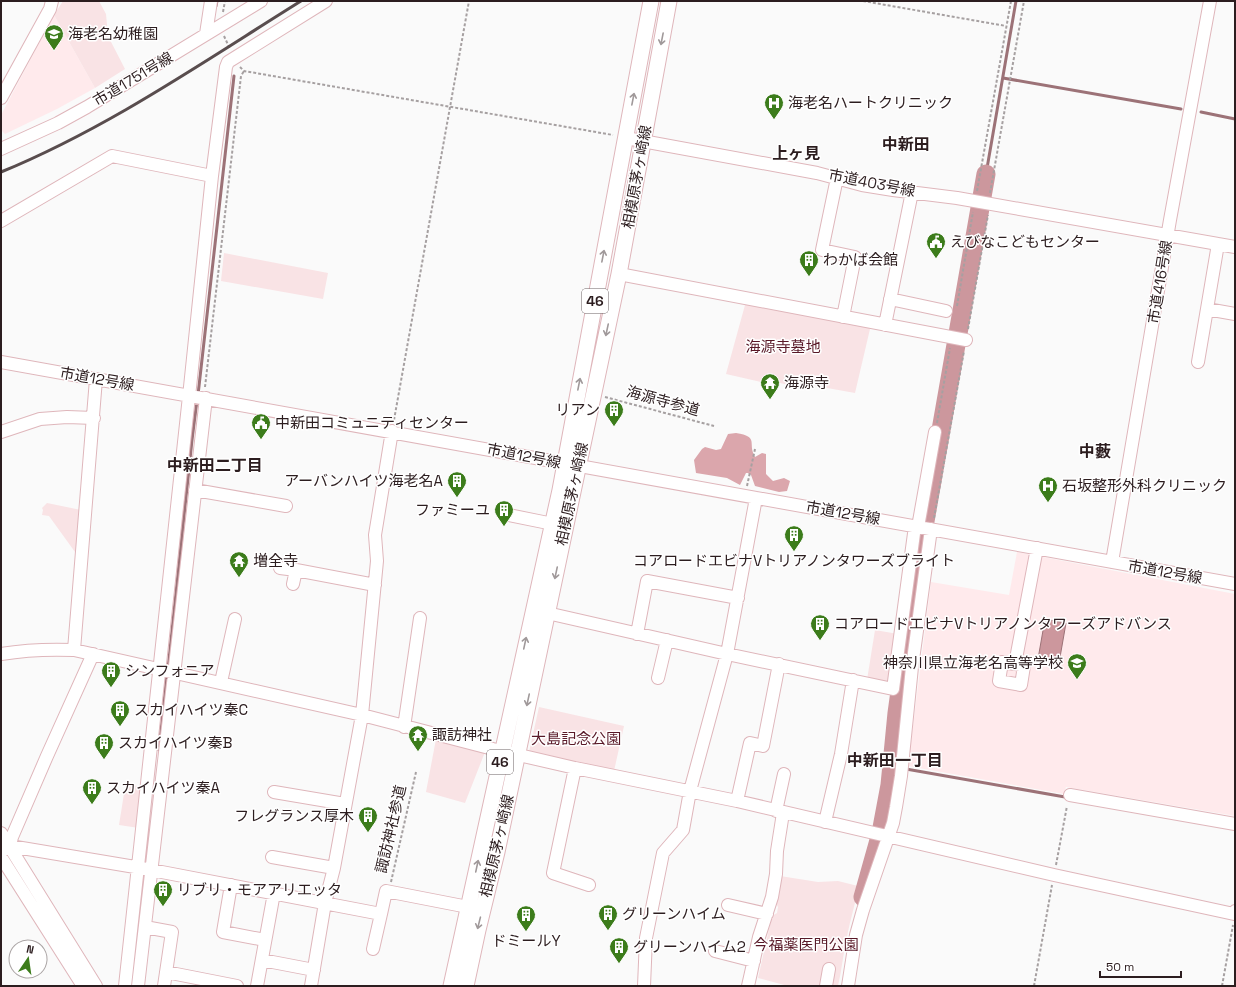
<svg xmlns="http://www.w3.org/2000/svg" width="1236" height="987" font-family="'Space Grotesk','Noto Sans JP',sans-serif">
	<style>
		.built { fill: #ffeaec }
		.green { fill: #f9e3e5 }
		.forest { fill: #dba6ac }
		.water { fill: #cc979d; stroke: #9c7277 }
		.lines { fill: none; stroke-linecap: round; stroke-linejoin: round }
		.stream { stroke: #9c7277; stroke-width: 3 }
		.river { stroke: #cc979d; stroke-width: 19 }
		.minor-casing { stroke: #dfb6bb; stroke-width: 14 }
		.major-casing { stroke: #dfb6bb; stroke-width: 17 }
		.path { stroke: #a6a0a1; stroke-width: 2; stroke-dasharray: 3 2; stroke-linecap: butt }
		.minor { stroke: #fff; stroke-width: 12 }
		.major { stroke: #fff; stroke-width: 15 }
		.rail { stroke: #594d4e; stroke-width: 3 }
		.oneway { stroke: #a0999a }
		.labels { text-anchor: middle; stroke-width: 3; stroke-linejoin: round; paint-order: stroke }
		.shield { fill: #fff; stroke: #6b6162; stroke-width: 1 }
		.shield-label { font-size: 14px; font-weight: bold; fill: #2c1d1f }
		.poi-label { font-size: 15px; fill: #2c1d1f; stroke: #fff; text-anchor: start }
		.street-label { font-size: 15px; fill: #2c1d1f; stroke: #fff }
		.park-label { font-size: 15px; fill: #591928; stroke: #fff }
		.neighbourhood-label { font-size: 16px; font-weight: bold; fill: #2c1d1f; stroke: #fff }
	</style>
	<rect width="100%" height="100%" fill="#fafafa"/>
	<path class="built" d="M54 15 95 88 57 109 5 134 1 130V115Z
		M1017 552 1235 594V816L1066 787 1064 794 908 766 931 582 1009 595Z"/>
	<path class="green" d="M63 1H99L106 14 108 36 125 69 95 88 54 15Z
		M224 253 328 273 323 299 221 281Z
		M748 304 869 327 870 329 855 393 794 382 793 386 763 379 761 382 726 374 745 305Z
		M47 503 81 510 75 552 49 516 42 515 43 510 42 508Z
		M875 630 898 634 887 684 867 680Z
		M539 707 624 726 614 771 529 752Z
		M436 739 485 752 465 803 426 792Z
		M126 781 143 789 139 828 119 825Z
		M780 876 818 882 838 881 858 886C856 903 850 920 847 937 843 953 842 970 838 986H788L758 978 772 916 777 913 778 907 776 903Z"/>
	<path class="forest" d="M736 433C760 437 747 443 755 457L762 453 766 454V474L773 481 784 478 790 481 787 491 779 492 755 486 751 475 748 473H746L740 485 727 478 696 473 694 460 702 449 705 447 716 450 721 449 728 434Z"/>
	<path class="water" d="M1045 619 1066 623 1059 663 1038 659Z"/>
	<g class="lines">
		<path class="stream" d="M216 6 217 1
			M1003 78 1181 109
			M1201 112 1235 119
			M986 174 1016 1
			M198 395 234 76
			M168 669 192 440 197 400
			M159 750 167 674
			M906 769 1065 797"/>
		<path class="river" d="M863 897 881 833 890 785 897 713 918 561 986 174"/>
		<g class="minor-casing">
			<path id="minor" d="M206 34 211 1
				M1 98 50 9 52 1
				M626 138 817 173 862 185 893 190 957 198 1235 247
				M1 149 58 123 87 107 261 1
				M837 178 822 250 855 257 843 317
				M1 221 112 156 212 176
				M619 274 966 340
				M890 299 946 311
				M1207 309 1235 314
				M885 325 912 192
				M1 362 1235 584
				M1198 362 1218 244
				M1 432 40 419 67 417 94 418
				M195 490 286 506
				M504 514 553 524
				M918 527 935 432
				M1112 562 1170 220 1210 1
				M280 568 296 570
				M293 584 296 570 375 585
				M547 613 727 654 893 689 915 526
				M637 634 647 581 738 598
				M74 650 96 379
				M1 654C25 650 49 649 74 650L362 715 493 749 575 768 737 801 1054 875 1234 914 1235 911
				M1015 664 1024 666 1021 685 999 681 1002 662 1015 664 1037 548
				M658 678 667 640
				M221 682 235 619
				M404 727 420 618
				M575 768 553 873 589 885
				M274 792 345 804
				M1070 795 1235 824
				M737 801 750 743 763 746 779 664
				M776 811 784 774
				M825 822 841 754 853 680
				M1 833 96 986
				M10 846 12 837 47 756 93 654
				M1 852 10 846 141 868 381 914 386 891 468 907
				M1 857 83 986
				M272 857 334 868
				M231 885 223 932 265 940
				M728 905 767 914
				M145 927 172 932 164 986
				M373 949 381 914
				M715 951 754 961
				M262 960 314 970
				M166 972 237 986
				M125 986 190 387 212 176 226 67 228 62 326 1
				M138 986 206 398
				M257 986 274 893
				M311 986 325 903 334 868 362 715 377 561 375 535 392 431
				M644 986 646 938 663 853 683 830 690 791 727 654 756 498
				M748 986 759 937 772 897 776 874 777 851 783 813
				M826 986 829 969
				M848 986 856 935 863 910 893 823 896 807 901 776 912 667 931 529"/>
		</g>
		<g class="major-casing">
			<path id="major" d="M451 986 560 490 651 1
				M466 986 478 930 497 852 619 274 669 1"/>
		</g>
		<path class="path" d="M863 1 1006 26
			M223 12 225 1
			M224 36 230 49
			M240 67 244 71 613 135
			M977 191 1011 1
			M990 193 1024 1
			M957 306 973 212
			M968 329 988 215
			M205 387 241 76 244 71
			M605 397 714 426
			M394 420 469 1
			M937 423 950 348
			M747 486 755 449
			M934 518 964 351
			M1056 865 1067 806
			M391 882 416 772
			M1034 986 1052 885
			M1222 986 1233 925"/>
		<use href="#minor" class="minor"/>
		<use href="#major" class="major"/>
		<path class="rail" d="M1 172C108 128 203 62 301 1"/>
	</g>
	<defs><path id="oneway-shaft" d="M-6 0H5M1.5-3L5.5 0L1.5 3" fill="none" stroke-width="1.6" stroke-linecap="round" stroke-linejoin="round"/></defs>
	<g class="oneway">
		<use href="#oneway-shaft" transform="translate(662 39) rotate(101)"/>
		<use href="#oneway-shaft" transform="translate(633 99) rotate(-79)"/>
		<use href="#oneway-shaft" transform="translate(603 256) rotate(-79)"/>
		<use href="#oneway-shaft" transform="translate(607 330) rotate(102)"/>
		<use href="#oneway-shaft" transform="translate(579 384) rotate(-79)"/>
		<use href="#oneway-shaft" transform="translate(556 573) rotate(102)"/>
		<use href="#oneway-shaft" transform="translate(525 643) rotate(-78)"/>
		<use href="#oneway-shaft" transform="translate(528 700) rotate(102)"/>
		<use href="#oneway-shaft" transform="translate(477 866) rotate(-78)"/>
		<use href="#oneway-shaft" transform="translate(479 923) rotate(104)"/>
	</g>
	<defs>
		<g id="school-pin" transform="scale(1)"><path d="M0 17L-7.5 6A9.5 9.5 0 1 1 7.5 6Z" fill="#3c7c1b" stroke="#fff"/><path d="M0-5L7-2L0 1L-7-2ZM-4 1L0 2.5L4 1V4Q0 6-4 4Z" fill="#fff"/></g>
		<g id="hospital-pin" transform="scale(1)"><path d="M0 17L-7.5 6A9.5 9.5 0 1 1 7.5 6Z" fill="#3c7c1b" stroke="#fff"/><path d="M-5-5h3v3.5h4V-5h3V5h-3V1.5h-4V5h-3Z" fill="#fff"/></g>
		<g id="civic-pin" transform="scale(1)"><path d="M0 17L-7.5 6A9.5 9.5 0 1 1 7.5 6Z" fill="#3c7c1b" stroke="#fff"/><path d="M-.6-6.5H3V-4.5H.6V-3L4-1V1h2V6H-6V1h2V-1L-.6-3ZM-1.2 2.5V6h2.4V2.5Z" fill="#fff"/></g>
		<g id="building-pin" transform="scale(1)"><path d="M0 17L-7.5 6A9.5 9.5 0 1 1 7.5 6Z" fill="#3c7c1b" stroke="#fff"/><path d="M-4-6H4V6H1V3H-1V6H-4ZM-2.5-4.3h1.7v1.8h-1.7ZM.8-4.3h1.7v1.8H.8ZM-2.5-1h1.7V.8h-1.7ZM.8-1h1.7V.8H.8Z" fill="#fff"/></g>
		<g id="temple-pin" transform="scale(1)"><path d="M0 17L-7.5 6A9.5 9.5 0 1 1 7.5 6Z" fill="#3c7c1b" stroke="#fff"/><path d="M0-6L5-2H3V0L6.5 2.5H4V6H1.5V3h-3V6H-4V2.5H-6.5L-3 0V-2H-5Z" fill="#fff"/></g>
	</defs>
	<g fill-rule="evenodd">
		<use href="#school-pin" x="54" y="34"/>
		<use href="#hospital-pin" x="774" y="103"/>
		<use href="#civic-pin" x="936" y="242"/>
		<use href="#building-pin" x="809" y="260"/>
		<use href="#temple-pin" x="770" y="383"/>
		<use href="#building-pin" x="614" y="410"/>
		<use href="#civic-pin" x="261" y="423"/>
		<use href="#building-pin" x="457" y="481"/>
		<use href="#hospital-pin" x="1048" y="486"/>
		<use href="#building-pin" x="504" y="510"/>
		<use href="#building-pin" x="794" y="535"/>
		<use href="#temple-pin" x="239" y="561"/>
		<use href="#building-pin" x="820" y="624"/>
		<use href="#school-pin" x="1077" y="663"/>
		<use href="#building-pin" x="111" y="671"/>
		<use href="#building-pin" x="120" y="710"/>
		<use href="#temple-pin" x="418" y="735"/>
		<use href="#building-pin" x="104" y="743"/>
		<use href="#building-pin" x="92" y="788"/>
		<use href="#building-pin" x="368" y="816"/>
		<use href="#building-pin" x="163" y="890"/>
		<use href="#building-pin" x="608" y="914"/>
		<use href="#building-pin" x="526" y="915"/>
		<use href="#building-pin" x="619" y="947"/>
	</g>
	<g class="labels">
		<g class="shield">
			<rect x="582" y="289" width="26" height="24" rx="3"/>
			<rect x="487" y="750" width="26" height="24" rx="3"/>
		</g>
		<g class="shield-label">
			<text x="595" y="306">46</text>
			<text x="500" y="767">46</text>
		</g>
		<g class="poi-label">
			<text x="68" y="39">海老名幼稚園</text>
			<text x="788" y="108">海老名ハートクリニック</text>
			<text x="950" y="247">えびなこどもセンター</text>
			<text x="823" y="265">わかば会館</text>
			<text x="784" y="388">海源寺</text>
			<text x="600" y="415" text-anchor="end">リアン</text>
			<text x="275" y="428">中新田コミュニティセンター</text>
			<text x="443" y="486" text-anchor="end">アーバンハイツ海老名A</text>
			<text x="1062" y="491">石坂整形外科クリニック</text>
			<text x="490" y="515" text-anchor="end">ファミーユ</text>
			<text x="253" y="566">増全寺</text>
			<text x="794" y="566" text-anchor="middle">コアロードエビナVトリアノンタワーズブライト</text>
			<text x="834" y="629">コアロードエビナVトリアノンタワーズアドバンス</text>
			<text x="1063" y="668" text-anchor="end">神奈川県立海老名高等学校</text>
			<text x="125" y="676">シンフォニア</text>
			<text x="134" y="715">スカイハイツ秦C</text>
			<text x="432" y="740">諏訪神社</text>
			<text x="118" y="748">スカイハイツ秦B</text>
			<text x="106" y="793">スカイハイツ秦A</text>
			<text x="354" y="821" text-anchor="end">フレグランス厚木</text>
			<text x="177" y="895">リブリ・モアアリエッタ</text>
			<text x="622" y="919">グリーンハイム</text>
			<text x="526" y="946" text-anchor="middle">ドミールY</text>
			<text x="633" y="952">グリーンハイム2</text>
		</g>
		<g class="street-label">
			<text transform="translate(133 79) rotate(-31)" y="5">市道1751号線</text>
			<text transform="translate(637 177) rotate(-80)" y="5">相模原茅ヶ崎線</text>
			<text transform="translate(872 183) rotate(11)" y="5">市道403号線</text>
			<text transform="translate(1160 282) rotate(-81)" y="5">市道416号線</text>
			<text transform="translate(97 379) rotate(10)" y="5">市道12号線</text>
			<text transform="translate(663 401) rotate(15)" y="5">海源寺参道</text>
			<text transform="translate(524 456) rotate(11)" y="5">市道12号線</text>
			<text transform="translate(572 494) rotate(-78)" y="5">相模原茅ヶ崎線</text>
			<text transform="translate(843 513) rotate(10)" y="5">市道12号線</text>
			<text transform="translate(1165 572) rotate(10)" y="5">市道12号線</text>
			<text transform="translate(391 829) rotate(-77)" y="5">諏訪神社参道</text>
			<text transform="translate(497 846) rotate(-77)" y="5">相模原茅ヶ崎線</text>
		</g>
		<g class="park-label">
			<text x="783" y="352">海源寺墓地</text>
			<text x="576" y="744">大島記念公園</text>
			<text x="806" y="950">今福薬医門公園</text>
		</g>
		<g class="neighbourhood-label">
			<text x="906" y="150">中新田</text>
			<text x="796" y="159">上ヶ見</text>
			<text x="1095" y="457">中藪</text>
			<text x="215" y="471">中新田二丁目</text>
			<text x="895" y="766">中新田一丁目</text>
		</g>
	</g>
	<rect width="1236" height="987" fill="none" stroke="#2c1d1f" stroke-width="4"/>
	<g transform="translate(28 959) rotate(13)"><circle r="19" fill="#ffffff" stroke="#aba5a5"/>
	<path d="M0-3L7 15L0 10L-7 15Z" fill="#3c7c1b"/>
	<text y="-6" font-size="11" font-weight="bold" text-anchor="middle" fill="#2c1d1f">N</text>
	</g>
	<path d="M1100 971v6h81v-6" fill="none" stroke="#2c1d1f" stroke-width="2"/>
	<text x="1106" y="971" font-size="12" fill="#2c1d1f" stroke="#ffffff" stroke-width="3" paint-order="stroke">50 m</text>
</svg>
